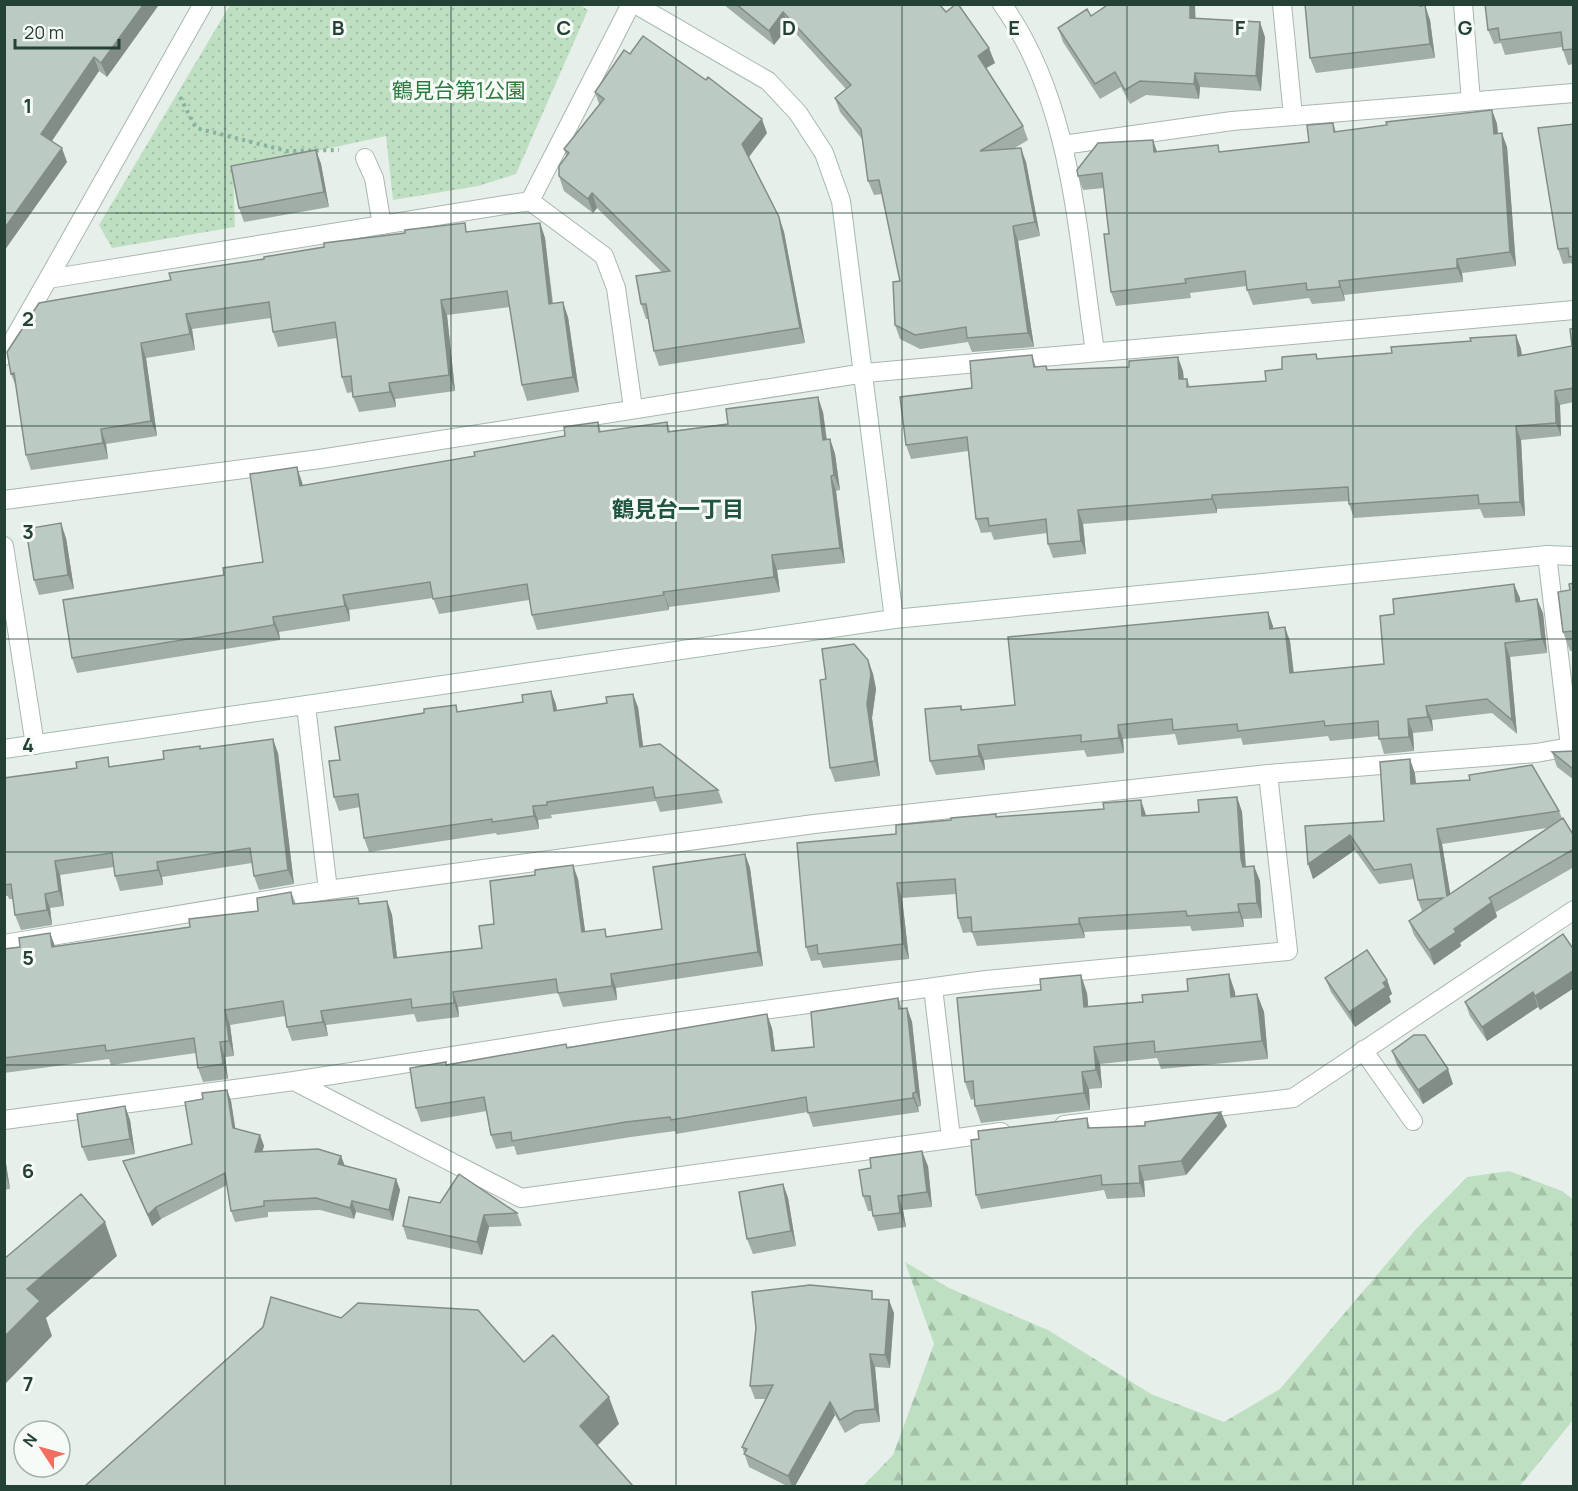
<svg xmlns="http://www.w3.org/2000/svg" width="1578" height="1491" font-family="Manrope,'Noto Sans JP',sans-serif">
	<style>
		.grass { fill: url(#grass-dots) }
		.forest { fill: url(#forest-firs) }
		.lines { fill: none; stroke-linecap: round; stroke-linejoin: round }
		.lane-casing { stroke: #a8b7af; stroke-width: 20 }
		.street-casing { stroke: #a8b7af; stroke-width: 20 }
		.secondary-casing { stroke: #a4baaf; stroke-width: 20 }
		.path { stroke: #86b29e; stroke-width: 4; stroke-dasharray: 3 4.5; stroke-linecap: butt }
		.lane { stroke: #fff; stroke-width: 18 }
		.street { stroke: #fff; stroke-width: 18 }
		.secondary { stroke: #fff; stroke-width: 18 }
		.wall { fill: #a1aea7; fill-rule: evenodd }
		.shaded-wall { fill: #838d88 }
		.building { fill: #bbcac2; stroke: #838d88; stroke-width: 1.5 }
		.grid { fill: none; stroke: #244135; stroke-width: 1.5; stroke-opacity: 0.55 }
		.labels { text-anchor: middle; stroke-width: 6; stroke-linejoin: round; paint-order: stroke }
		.park-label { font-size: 21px; fill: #2e793f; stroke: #f7fbf8 }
		.neighbourhood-label { font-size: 22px; font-weight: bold; fill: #1f543f; stroke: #f7fbf8 }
		.grid-label { font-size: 20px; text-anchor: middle; font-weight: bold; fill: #244135; stroke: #f7fbf8; stroke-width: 6; stroke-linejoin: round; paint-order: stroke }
	</style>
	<defs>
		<pattern id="grass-dots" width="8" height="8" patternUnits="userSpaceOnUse" patternTransform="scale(1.5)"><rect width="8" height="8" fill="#bfdfc3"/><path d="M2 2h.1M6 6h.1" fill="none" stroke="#a4c1a8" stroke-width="1.8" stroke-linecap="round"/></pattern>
		<pattern id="forest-firs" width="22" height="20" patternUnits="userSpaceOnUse" patternTransform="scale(1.5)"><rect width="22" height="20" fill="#bfdfc3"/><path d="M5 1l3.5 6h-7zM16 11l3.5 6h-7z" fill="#a4c1a8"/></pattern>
	</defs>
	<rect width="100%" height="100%" fill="#e6efe9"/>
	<path class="grass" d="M578 4 588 10 516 174 478 186 393 200 386 136 233 169 235 227 112 248 99 225 230 5Z"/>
	<path class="forest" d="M1509 1171 1562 1191 1574 1200 1573 1420 1520 1486H863L893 1455 934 1344 905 1262 949 1288 1048 1330 1151 1394 1224 1422 1280 1389 1417 1228 1467 1177Z"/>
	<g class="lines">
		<g class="lane-casing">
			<path id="lane" d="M365 158 374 178 382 225"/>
		</g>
		<g class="street-casing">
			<path id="street" d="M1002 4C1073 103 1077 235 1095 351
				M1282 4 1293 116
				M1463 4 1471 101
				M1063 145 1232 121 1574 93
				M530 201 604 256 616 288 633 408
				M48 279 203 4
				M4 356 48 279 530 201 631 4
				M4 500 320 459 865 373 1574 310
				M4 546 35 745
				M306 706 328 890
				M4 944 328 890 814 824 1268 774
				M933 988 951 1138
				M1363 1050 1413 1121
				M294 1081 521 1198 1001 1132
				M4 1120 294 1081 616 1030 986 980 1288 951 1268 774 1536 753 1570 747 1547 555
				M1064 1125 1293 1098 1574 910"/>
		</g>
		<g class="secondary-casing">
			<path id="secondary" d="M635 4 768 81 798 113 824 153 841 201 894 619
				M4 749 894 619 1547 555 1574 556"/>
		</g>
		<path class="path" d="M180 97 196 128 287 151 339 150"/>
		<use href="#lane" class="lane"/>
		<use href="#street" class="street"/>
		<use href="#secondary" class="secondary"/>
	</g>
	<path class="wall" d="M4 4H158V6L107 77 99 71 52 141 67 162 4 251Z
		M723 4H939L995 63 986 68 1023 126 1028 140 1013 149 1026 162 1040 236 1018 241 1034 347 972 352 968 342 920 349 900 339 895 325 900 281 882 194 874 195 868 181 862 139 840 112 835 98 846 89 789 26 774 45Z
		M1195 4V18L1265 37 1261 91 1200 87 1199 99 1146 95 1130 104 1121 87 1100 99 1063 42 1058 28 1091 16Z
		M1423 4 1430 20 1435 58 1316 73 1310 58Z
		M1574 4V64L1568 65 1562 47 1505 55 1501 43 1494 44 1488 30Z
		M630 54 767 133 749 157 779 217 784 232 805 343 659 366 654 351 648 319H646L641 304 662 272 597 208 593 213 564 191 559 176 566 156 564 149 599 104 595 92Z
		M1492 110 1497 124 1498 133 1507 147 1516 266 1462 273 1463 282 1344 295 1345 301 1312 304 1309 298 1253 305 1247 290V286L1190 293 1191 298 1116 306 1111 292 1109 234 1104 188 1083 190 1078 176 1157 152H1220L1309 142 1333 123 1336 132 1387 125Z
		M1574 124V269L1571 263 1563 264 1558 249Z
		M316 150 321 164 329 207 244 222 239 208Z
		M540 223 545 238 553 303 568 317 579 392 527 401 522 385 510 307 447 315 455 391 395 399 396 407 359 412 353 397V392L347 393 342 377 337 338 278 347 273 332 271 318 192 329 195 350 146 358 157 436 106 444 108 459 31 470 26 455 17 389 11 374 7 352 468 232Z
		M1574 328V402L1560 405 1561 436 1521 440 1525 516 1484 518 1480 509 1354 518 1349 504V501L1217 509V513L1083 524 1086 554 1053 558 1048 544 1047 533 994 540 991 532 981 533 976 519 968 451 911 459 906 445 972 388 1032 355 1036 367 1048 370 1183 371 1184 379H1187L1190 387 1266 381 1282 369 1318 359 1392 353 1471 341 1516 335 1521 349 1522 355 1572 346Z
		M823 412 827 439H830L835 454 840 490 836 491 845 563 777 570 780 592 669 607V610L537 630 532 615 529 600 439 614 433 598 349 610 350 621 279 632 280 640 77 673 72 658 224 575 263 562 302 482 303 486 475 456 565 436 598 422 601 432 667 422 670 431Z
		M66 538 74 589 39 595 34 580Z
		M1574 583V651H1570L1563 632 1570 590Z
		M1514 584 1520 601 1543 613 1547 653 1510 657 1517 734 1492 713 1432 720 1433 731 1413 733 1414 751 1384 754 1379 736 1330 741 1328 736 1243 745 1241 738 1178 745 1175 734 1123 739 1124 753 1087 757 1084 750 984 760 985 770 936 775 930 761 961 706 963 710 1015 705 1268 612 1273 628 1290 641 1294 673 1384 664 1394 614Z
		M868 660 873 674 876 689 872 718 880 776 835 782 830 768 826 679Z
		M551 691 556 705 557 710 638 707 643 747 718 790 723 803 660 812 656 801 551 815 552 818 538 820 539 829 497 835 496 833 369 852 364 838 360 807 339 811 334 797 340 760 459 711 523 702Z
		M200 746 201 749 278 753 294 884 259 890 254 876 252 863 162 877 163 885 120 891 115 876 114 867 60 875 64 906 50 908 52 925 21 930 15 915 13 899H9L8 896H4V778L111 766 164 759Z
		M1574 751V780L1557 767 1552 752Z
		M1410 759 1415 774 1416 784 1559 811 1562 818 1574 836V867L1496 912 1497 917 1460 943 1461 946 1434 965 1414 935 1409 921 1422 911 1418 900 1414 879 1379 884 1355 850 1313 879 1305 826 1384 821ZM1547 828 1450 894 1442 844Z
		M1237 797 1242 812 1246 867 1254 866 1260 881 1262 918 1243 919 1244 927 1192 931 1190 926 1084 932 1085 938 977 946 972 932 963 933 958 918 956 894 902 898 909 959 823 968 820 960 811 961 806 947 896 834 997 817 1147 816 1199 812Z
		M745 854 750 868 763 966 616 988 617 1000 563 1007 558 993 458 1007 459 1017 417 1022 414 1014 326 1025 328 1036 292 1041 287 1027 285 1016 230 1025 234 1056 225 1057 228 1079 203 1082 198 1068 196 1053 111 1065 109 1059 4 1073V949L20 947 50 933 55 946 190 927 258 911 291 892 296 904H360L387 901 392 915 397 958 482 948 494 924 578 879 585 931 608 937 662 929Z
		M1574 950V988L1540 1010 1538 1007 1487 1041 1470 1016 1465 1002Z
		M1325 978 1387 980 1392 994 1389 996 1391 1002 1355 1027 1331 992Z
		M1235 992V997L1257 994 1264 1012 1268 1059 1161 1069 1157 1058 1100 1064 1102 1088 1089 1089 1090 1110 981 1123 975 1106 974 1099 971 1100 965 1082 1087 993 1088 1007Z
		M898 998 902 1009 907 1008 912 1022 921 1106 918 1107 919 1112 813 1127 808 1112 676 1134 675 1131 631 1137 517 1155 514 1146 496 1149 491 1135 487 1111 421 1122 416 1108 447 1065 566 1044 567 1047 772 1028 775 1051 814 1047Z
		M1392 1051 1453 1084 1423 1104 1397 1065Z
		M227 1090 231 1101 235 1128 260 1135 264 1146 262 1152 341 1156 345 1166 396 1179 400 1190 393 1221 356 1212 354 1219 320 1210 268 1212V1217L235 1222 231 1211 227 1185 161 1219 152 1226 128 1172 123 1161 192 1144 203 1099Z
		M125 1106 130 1120 135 1154 88 1161 82 1147Z
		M1087 1118 1090 1128 1227 1126 1186 1175 1144 1181 1145 1197 1107 1199 1104 1190 981 1209 976 1195Z
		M4 1151 10 1189 4 1190Z
		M928 1166 932 1207 903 1210 906 1227 878 1231 873 1216 872 1211H868L863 1196Z
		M783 1184 788 1198 796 1246 753 1254 747 1239Z
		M440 1203 517 1213 522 1226 489 1227 482 1255 407 1239 403 1226Z
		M875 1299 894 1313 890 1368 875 1367 880 1422 860 1424 845 1433 835 1415 795 1486H787L749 1467 742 1447 766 1399H755L750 1386Z"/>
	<path class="shaded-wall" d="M144 4H158V6L107 77 101 63Z
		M1190 4H1195L1196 32 1190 18Z
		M1425 5 1430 20 1435 58 1430 44Z
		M783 12 789 26 774 45 769 31Z
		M1260 22 1265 37 1261 91 1256 76Z
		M989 48 995 63 983 70 978 56Z
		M94 57 99 71 47 148 41 134Z
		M1195 73 1200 87 1199 99 1194 84Z
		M1492 110 1497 124 1499 148 1494 134Z
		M762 119 767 133 748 158 742 144Z
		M1502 133 1507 147 1516 266 1510 252Z
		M1153 140 1158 154 1154 152Z
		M62 148 67 162 4 251V229Z
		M1021 148 1026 162 1040 236 1035 222Z
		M316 150 321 164 329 207 324 192Z
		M592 193 597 208 593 213 588 199Z
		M779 217 784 232 805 343 800 328Z
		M540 223 545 238 554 319 549 304Z
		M1013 226 1018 241 1034 347 1028 333Z
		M1457 259 1462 273 1463 282 1457 268Z
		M1339 281 1344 295 1345 301 1340 287Z
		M441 300 447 315 455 391 449 375Z
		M563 302 568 317 579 392 573 377Z
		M186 314 192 329 195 350 190 334Z
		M1516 335 1521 349 1523 370 1518 356Z
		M141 343 146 358 157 436 151 421Z
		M1178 357 1183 371 1184 393 1179 379Z
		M389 383 395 399 396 407 390 392Z
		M1555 391 1560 405 1561 436 1556 423Z
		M818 397 823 412 828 455 823 440Z
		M1516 426 1521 440 1525 516 1520 502Z
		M101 429 106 444 108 459 103 443Z
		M830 439 835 454 840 490 834 475Z
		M297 467 302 482 305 501 300 486Z
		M831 476 836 491 845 563 840 548Z
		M1212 495 1217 509V513L1212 499Z
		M1078 510 1083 524 1086 554 1081 541Z
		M61 523 66 538 74 589 68 575Z
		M772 555 777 570 780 592 774 577Z
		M1514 584 1520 598 1521 616 1516 602Z
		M663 592 669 607V610Z
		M343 595 349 610 350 621 345 606Z
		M1537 599 1543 613 1547 653 1542 639Z
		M1268 612 1273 626 1275 643 1270 629Z
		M273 617 279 632 280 640 274 625Z
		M1285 627 1290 641 1295 688 1290 673Z
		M1505 643 1510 657 1517 734 1512 720Z
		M868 660 873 674 876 689 872 718 880 776 875 761 867 704Z
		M551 691 556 705 559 724 554 711Z
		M633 694 638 707 645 761 640 747Z
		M1426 706 1432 720 1433 731 1428 717Z
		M1408 719 1413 733 1414 751 1409 737Z
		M1118 725 1123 739 1124 753 1119 738Z
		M273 739 278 753 294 884 288 870Z
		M978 745 984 760 985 770 979 756Z
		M1410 759 1415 774 1417 799 1411 784Z
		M1237 797 1242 812 1246 873 1243 867 1241 859Z
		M1141 800 1146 815 1148 831 1142 816Z
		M533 806 538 820 539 829 534 816Z
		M1437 829 1442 844 1453 910 1447 896Z
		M1350 835 1355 850 1313 879 1308 864Z
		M745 854 750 868 763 966 758 952Z
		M55 861 60 875 64 906 59 891Z
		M157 862 162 877 163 885 158 870Z
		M573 865 578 879 587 946 582 932Z
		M1254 866 1260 881 1262 918 1257 903Z
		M897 883 902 898 909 959 903 944Z
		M45 894 50 908 52 925 47 910Z
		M387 901 392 915 399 973 394 958Z
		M1492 902 1497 917 1460 943 1461 946 1434 965 1429 950 1454 929Z
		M1238 904 1243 919 1244 927 1239 912Z
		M1079 918 1084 932 1085 938 1079 924Z
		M50 933 55 947H52Z
		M1574 970V988L1540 1010 1535 996Z
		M611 974 616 988 617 1000 612 986Z
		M1229 974 1235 992 1237 1015 1231 997Z
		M1081 975 1087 993 1090 1025 1084 1007Z
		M1387 980 1392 994 1389 996 1391 1002 1355 1027 1349 1012Z
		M453 992 458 1007 459 1017 454 1003Z
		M1533 992 1538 1007 1487 1041 1482 1027Z
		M1257 994 1264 1012 1268 1059 1262 1041Z
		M907 1008 912 1022 921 1106 916 1092Z
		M225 1010 230 1025 234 1056 229 1041Z
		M321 1011 326 1025 328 1036 323 1022Z
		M767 1014 772 1028 777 1066 772 1051Z
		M220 1042 225 1057 228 1079 223 1064Z
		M1094 1047 1100 1064 1102 1088 1096 1070Z
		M1448 1069 1453 1084 1423 1104 1418 1090Z
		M1082 1072 1089 1089 1090 1110 1084 1093Z
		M227 1090 231 1101 237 1139 233 1128Z
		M913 1093 918 1107 919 1112 913 1098Z
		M125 1106 130 1120 135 1154 130 1139Z
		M1221 1112 1227 1126 1186 1175 1181 1161Z
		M260 1135 264 1146 259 1163 255 1152Z
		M4 1151 10 1189 6 1176 4 1169Z
		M922 1151 928 1166 932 1207 927 1192Z
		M341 1156 345 1167 338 1164Z
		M1139 1166 1144 1181 1145 1197 1140 1183Z
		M396 1179 400 1190 393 1221 389 1210Z
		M783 1184 788 1198 796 1246 791 1231Z
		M898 1196 903 1210 906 1227 900 1213Z
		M352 1201 356 1212 354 1219 350 1208Z
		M156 1207 161 1219 152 1226 148 1215Z
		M484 1215 489 1227 482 1255 477 1242Z
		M105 1222 117 1256 46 1318 52 1336 4 1385V1337L27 1289Z
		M889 1300 894 1313 890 1368 885 1355Z
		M870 1354 875 1367 880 1422 875 1409Z
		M609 1397 619 1424 590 1453 580 1426Z
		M830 1402 835 1415 795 1486H792L788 1476Z"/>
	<path class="building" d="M4 4H144L101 63 94 57 41 134 62 148 4 229Z
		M736 4H939L946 12 956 4H958L989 48 978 56 1023 126 980 151 1021 148 1035 222 1013 226 1028 333 967 338 966 327 915 335 895 325 893 282 900 281 879 180 868 181 861 129 835 98 851 85 783 12 769 31Z
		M1109 4H1190V18L1260 22 1256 76 1195 73 1194 84 1140 81 1125 90 1115 72 1095 84 1058 28 1087 9 1091 16Z
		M1305 4H1420V6L1425 5 1430 44 1310 58Z
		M1485 4H1574V49L1563 50 1561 32 1500 40 1498 28 1488 30Z
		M643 36 706 80 708 77 762 119 742 144 779 217 800 328 654 351 646 304H641L636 276 670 271 592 193 588 199 559 176V166L569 153 564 149 604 99 595 92 624 50 630 54Z
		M1492 110 1494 134 1502 133 1510 252 1457 259V268L1339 281 1340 287 1307 290 1306 283 1247 290 1245 271 1185 279 1186 283 1111 292 1104 234H1109L1102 173 1078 176 1077 170 1098 143 1153 140 1154 152 1218 145 1219 152 1309 142 1307 125 1333 123 1334 132 1387 125 1386 122Z
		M1574 124V256L1569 257 1568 248 1558 249 1538 128Z
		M316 150 324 192 239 208 231 166Z
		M465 223 466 232 540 223 549 304 563 302 573 377 522 385 507 291 441 300 449 375 389 383 390 392 353 397 351 376 342 377 335 322 273 332 269 302 186 314 190 334 141 343 151 421 101 429 103 443 26 455 14 373 11 374 7 352 39 303 171 280 169 273 264 259V257L324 247V243L405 233V230Z
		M1574 328V388L1555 391 1556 423 1516 426 1520 502 1479 504 1478 495 1349 504 1348 487 1212 495V499L1078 510 1081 541 1048 544 1046 519 989 526 988 518 976 519 967 437 906 445 900 397 972 388 970 361 1032 355 1034 367 1046 366 1047 370 1129 367V361L1178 357 1179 379H1187V387L1266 381 1265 371 1282 369V357L1316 354 1317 359 1392 353 1391 347 1471 341 1470 338 1516 335 1518 356 1572 346 1570 329Z
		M818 397 823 440 830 439 834 475 831 476 840 548 772 555 774 577 663 592 664 595 532 615 527 584 433 599 430 582 343 595 345 606 273 617 274 625 72 658 63 600 224 575 223 568 263 562 250 474 297 467 300 486 475 456 474 452 565 436 564 427 598 422 599 432 667 422 668 432 728 424 726 409Z
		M61 523 68 575 34 580 26 529Z
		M1574 583V637L1573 631 1563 632 1558 592 1570 590 1569 584Z
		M1514 584 1516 602 1537 599 1542 639 1505 643 1512 720 1487 699 1426 706 1428 717 1408 719 1409 737 1379 739 1378 721 1325 726 1324 721 1238 731 1237 724 1173 730 1172 719 1118 725 1119 738 1081 742V735L978 745 979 756 930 761 925 709 961 706V710L1015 705 1008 637 1268 612 1270 629 1285 627 1290 673 1384 664 1380 616 1394 614 1393 599Z
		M854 644 868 660 871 674 867 704 875 761 830 768 820 680 826 679 822 649Z
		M551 691 554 711 607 703 606 697 633 694 640 747 660 744 718 790 655 798 653 787 547 802V805L533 806 534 816 492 822V819L364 838 358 794 334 797 329 761 340 760 335 727 424 713V709L456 705 457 712 523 702 522 695Z
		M273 739 288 870 254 876 250 848 157 862 158 870 115 876 112 853 55 861 59 891 45 894 47 910 15 915 11 884 4 885V778L77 768 76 762 108 757 109 767 164 759 163 751 200 746V749Z
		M1574 751V770L1552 752Z
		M1410 759 1411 784 1470 780 1469 775 1532 765 1559 811 1437 829 1447 896 1563 818 1574 836V849L1489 898 1492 902 1454 929 1456 932 1429 950 1409 921 1443 898 1418 900 1411 864 1374 870 1350 835 1308 864 1305 826 1384 821 1380 762Z
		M1237 797 1241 859 1243 867 1254 866 1257 903 1238 904 1239 912 1187 916 1186 911 1079 918V924L972 932 971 917 958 918 955 879 897 883 903 944 818 954 817 945 806 947 797 843 896 834V825L951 820V818L996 814V817L1104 809 1103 803 1141 800 1142 816 1199 812 1198 800Z
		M745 854 758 952 611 974 612 986 558 993 556 979 453 992 454 1003 412 1008 411 999 321 1011 323 1022 287 1027 283 1001 225 1010 229 1041 220 1042 223 1064 198 1068 194 1038 106 1051 105 1045 4 1058V949L20 947 19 938 50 933 52 947 190 927 189 919 258 911 257 898 291 892 293 904 358 898 359 904 387 901 394 958 482 948 479 926 494 924 490 881 535 875V870L573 865 582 932 605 929 606 937 662 929 653 867Z
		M1563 934 1574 950V970L1535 996 1533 992 1482 1027 1465 1002Z
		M1367 950 1387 980 1383 983 1386 987 1349 1012 1325 978Z
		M1229 974 1231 997 1257 994 1262 1041 1155 1052 1154 1041 1094 1047 1096 1070 1082 1072 1084 1093 975 1106 973 1081 965 1082 957 998 1041 990 1040 979 1081 975 1084 1007 1143 1002 1142 995 1188 991 1187 979Z
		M898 998 899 1009 907 1008 916 1092 913 1093V1098L808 1113 806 1097 671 1120 670 1117 626 1122 512 1141 511 1132 491 1135 484 1097 416 1108 410 1068 446 1062V1065L566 1044 567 1048 767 1014 772 1051 814 1047 811 1012Z
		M1414 1035H1425L1448 1069 1418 1090 1392 1051Z
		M227 1090 233 1128 260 1135 255 1152 318 1149 341 1156 338 1164 396 1179 389 1210 352 1201 350 1208 316 1198 264 1201V1206L231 1211 225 1173 156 1207 148 1215 123 1161 192 1144 185 1102 203 1099 202 1093Z
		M125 1106 130 1139 82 1147 77 1114Z
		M1221 1112 1181 1161 1139 1166 1140 1183 1102 1185 1101 1175 976 1195 971 1140 979 1139 978 1131 1087 1118 1088 1128 1145 1126V1122Z
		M922 1151 927 1192 898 1196 900 1213 873 1216 870 1196H863L859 1170 871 1168 870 1158Z
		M459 1174 517 1213 484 1215 477 1242 403 1226 409 1197 440 1203Z
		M783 1184 791 1231 747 1239 739 1192Z
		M81 1194 105 1222 27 1289 40 1301 4 1337V1259Z
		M810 1285 872 1291V1299L889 1300 885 1355 870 1354 875 1409 855 1411 840 1420 830 1402 788 1476 744 1454 747 1449 742 1447 773 1385 750 1386 756 1328 752 1292Z
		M271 1297 341 1318 358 1303 478 1310 524 1362 553 1335 609 1397 580 1426 633 1486H85L263 1327Z"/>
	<path class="grid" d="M225 4V1486M451 4V1486M676 4V1486M902 4V1486M1127 4V1486M1353 4V1486M4 213H1574M4 426H1574M4 639H1574M4 852H1574M4 1065H1574M4 1278H1574"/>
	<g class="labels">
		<g class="park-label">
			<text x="459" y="98">鶴見台第1公園</text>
		</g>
		<g class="neighbourhood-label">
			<text x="678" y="517">鶴見台一丁目</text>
		</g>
	</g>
	<g class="grid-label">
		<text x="338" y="35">B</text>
		<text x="564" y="35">C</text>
		<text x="789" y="35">D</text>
		<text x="1014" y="35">E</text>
		<text x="1240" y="35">F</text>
		<text x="1465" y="35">G</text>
		<text x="28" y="113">1</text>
		<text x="28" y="326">2</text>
		<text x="28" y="539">3</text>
		<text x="28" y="752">4</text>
		<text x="28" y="965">5</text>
		<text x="28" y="1178">6</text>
		<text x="28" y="1391">7</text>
	</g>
	<rect width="1578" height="1491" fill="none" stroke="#244135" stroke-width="12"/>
	<g transform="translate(42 1449) rotate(306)"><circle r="28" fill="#f7fbf8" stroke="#a3b1aa" stroke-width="1.5"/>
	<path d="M0-4.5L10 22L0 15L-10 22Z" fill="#f26e60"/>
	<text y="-9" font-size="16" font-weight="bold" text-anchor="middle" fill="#244135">N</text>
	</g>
	<path d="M15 39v9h104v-9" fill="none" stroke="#244135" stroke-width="3"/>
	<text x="24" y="39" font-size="18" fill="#244135" stroke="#f7fbf8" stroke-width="4.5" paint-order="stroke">20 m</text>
</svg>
